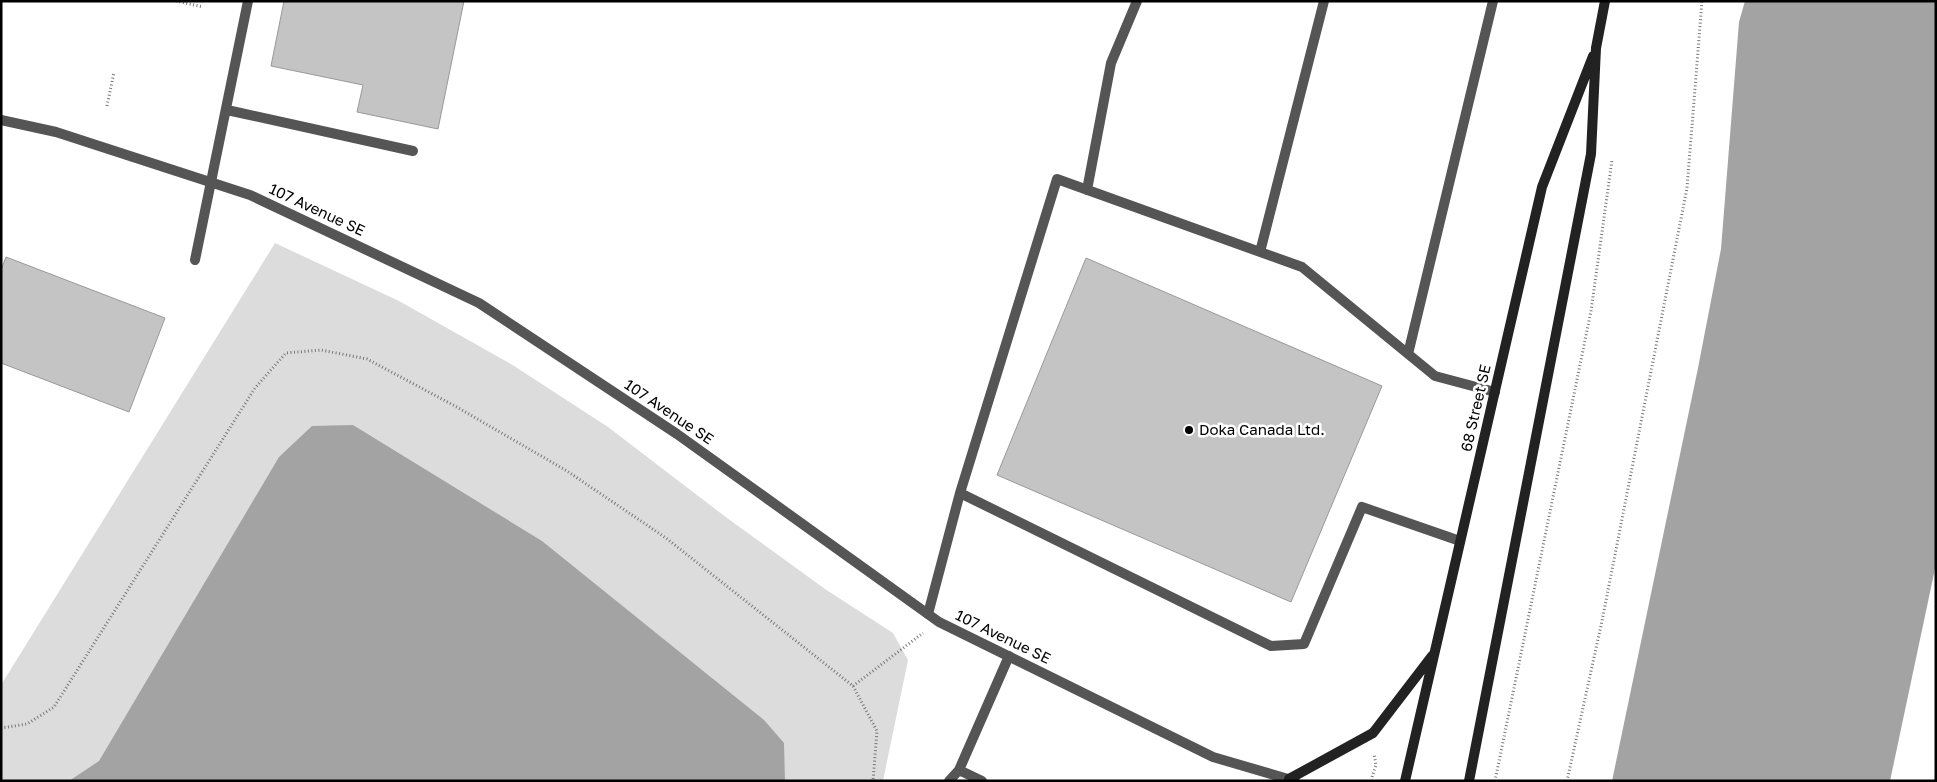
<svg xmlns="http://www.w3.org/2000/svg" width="1937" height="782" font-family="'Golos Text',sans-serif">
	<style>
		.green { fill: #dcdcdc }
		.water { fill: #a3a3a3 }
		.building { fill: #c4c4c4; stroke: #999 }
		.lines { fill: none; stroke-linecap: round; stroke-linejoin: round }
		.path { stroke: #777; stroke-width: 3; stroke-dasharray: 1 2.5; stroke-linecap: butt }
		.lane { stroke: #555; stroke-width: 10 }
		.street { stroke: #555; stroke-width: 10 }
		.secondary { stroke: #222; stroke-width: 10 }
		.poi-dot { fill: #000; stroke: #fff; stroke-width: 2 }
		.labels { text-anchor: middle; stroke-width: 5; stroke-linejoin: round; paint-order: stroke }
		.street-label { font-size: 15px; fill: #000; stroke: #fff }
		.poi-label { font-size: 15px; fill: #000; stroke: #fff; text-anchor: start }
	</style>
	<rect width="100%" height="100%" fill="#fff"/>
	<path class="green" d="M275 243 399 301 511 364 608 427 727 518 825 589 893 633 908 660 883 781H1V685Z"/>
	<path class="water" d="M1745 1H1936V564L1890 781H1612L1698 368 1721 249 1739 22Z
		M353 425 542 541 764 720 784 743 785 781H69L99 761 279 457 312 426Z"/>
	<path class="building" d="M284 1H464L438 129 357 112 363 85 271 66Z
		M6 257 165 318 129 412 1 363V270Z
		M1086 258 1382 386 1291 602 997 475Z"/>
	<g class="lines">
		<path class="path" d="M176 1 203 7
			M107 106 114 72
			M853 686 923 633
			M1 728 27 724 54 707 255 388 286 353 321 350 367 359 455 406 567 471 666 538 853 686 877 731 873 781
			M1372 777 1376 765 1374 754
			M1495 781 1591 311 1612 160
			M1567 781 1602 621 1687 188 1702 1"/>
		<path class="lane" d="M227 110 413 151
			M1087 190 1111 63 1137 1
			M1260 252 1324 1
			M195 260 248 1
			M1408 354 1493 1
			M960 493 1057 179 1302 267 1435 376 1495 392
			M928 614 960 493 1271 646 1304 644 1362 507 1460 541
			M949 781 959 770
			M982 781 959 770 1009 656"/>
		<path class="street" d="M1 120 56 132 250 195 479 303 677 434 939 622 1213 757 1295 781"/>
		<path class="secondary" d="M1289 779 1373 733 1432 656
			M1405 781 1542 187 1593 56
			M1469 781 1591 154 1596 48 1605 1"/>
	</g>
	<circle class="poi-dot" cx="1189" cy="430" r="5"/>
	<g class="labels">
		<g class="street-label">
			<text transform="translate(317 210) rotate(25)" y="5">107 Avenue SE</text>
			<text transform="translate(1476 408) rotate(-77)" y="5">68 Street SE</text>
			<text transform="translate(669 412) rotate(34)" y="5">107 Avenue SE</text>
			<text transform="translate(1003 637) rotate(26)" y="5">107 Avenue SE</text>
		</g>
		<g class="poi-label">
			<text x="1199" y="435">Doka Canada Ltd.</text>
		</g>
	</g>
	<rect width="1937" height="782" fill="none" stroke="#000000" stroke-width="5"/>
</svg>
